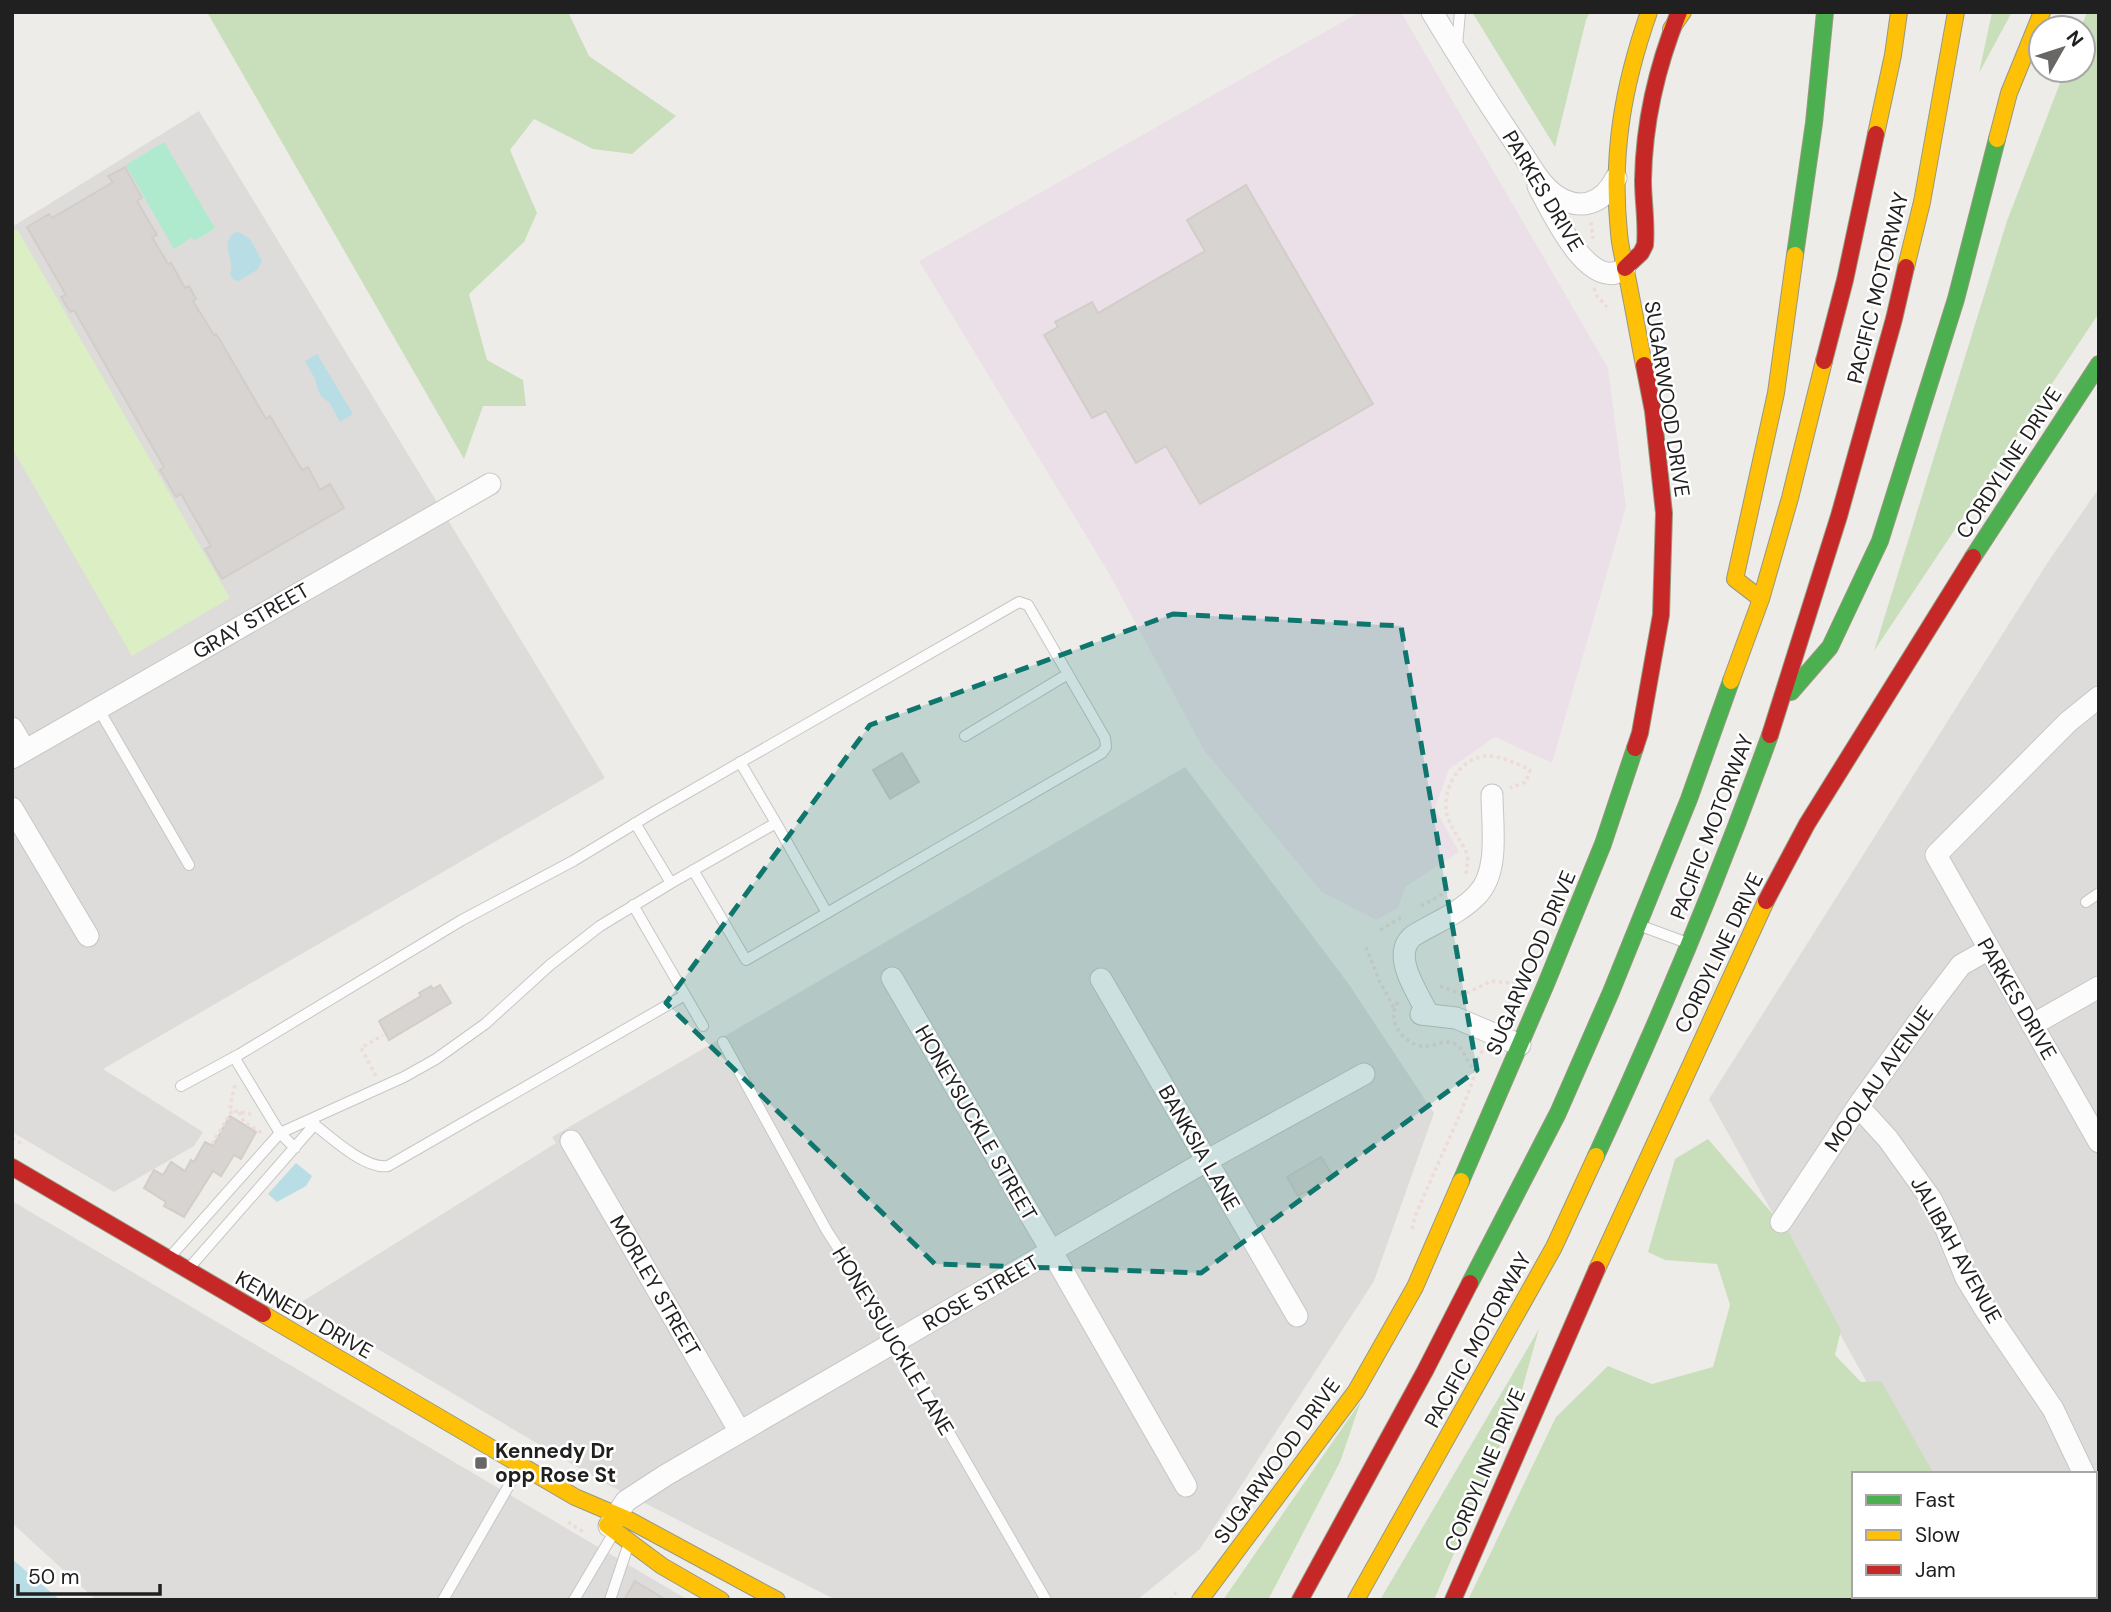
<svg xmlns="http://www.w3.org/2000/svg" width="2111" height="1612" font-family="'DM Sans',sans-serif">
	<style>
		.residential { fill: #dddcda }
		.industrial { fill: #ece0e8 }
		.grass { fill: #dceec4 }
		.forest { fill: #c9dfbb }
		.pitch { fill: #afeace }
		.water { fill: #b8dde4 }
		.building { fill: #d7d4d1; stroke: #d2cdc9; stroke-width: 2 }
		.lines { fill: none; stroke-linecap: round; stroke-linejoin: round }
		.lane-casing { stroke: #c7c6c4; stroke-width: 12 }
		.street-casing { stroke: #c7c6c4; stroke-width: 23 }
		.fast-casing { stroke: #98987f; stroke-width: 18 }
		.slow-casing { stroke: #98987f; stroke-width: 18 }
		.jam-casing { stroke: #98987f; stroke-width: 18 }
		.path { stroke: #ecdbd9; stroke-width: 3.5; stroke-dasharray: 3.5 3.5; stroke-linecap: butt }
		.lane { stroke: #fcfcfc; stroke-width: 10 }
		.street { stroke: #fcfcfc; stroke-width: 21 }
		.fast { stroke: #4caf50; stroke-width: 16 }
		.slow { stroke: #ffc107; stroke-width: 16 }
		.jam { stroke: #c62828; stroke-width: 16 }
		.marked { fill: #0f766e; fill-opacity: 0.2; stroke: #0f766e; stroke-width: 5; stroke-dasharray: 14 9; stroke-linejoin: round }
		.poi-dot { fill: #686766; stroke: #fff; stroke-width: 2.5 }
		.labels { text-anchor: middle; stroke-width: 5; stroke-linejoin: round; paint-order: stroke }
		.street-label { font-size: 21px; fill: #202020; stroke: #fff }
		.poi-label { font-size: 21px; font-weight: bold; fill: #202020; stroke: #fff; text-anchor: start }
	</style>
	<rect width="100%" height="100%" fill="#eeece8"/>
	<path class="residential" d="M199 111 605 778 103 1069 203 1132 194 1146 114 1192 12 1132V227Z
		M2099 488V1528L2095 1529V1474H1918L1709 1099 2048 562Z
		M1185 767 1348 983 1434 1113 1374 1281 1200 1549 1137 1600H836L599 1480 300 1303 556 1143 552 1137Z
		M12 1201 688 1600H96L12 1523Z"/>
	<path class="industrial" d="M1360 12H1401L1608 368 1626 507 1552 763 1495 737 1449 769 1435 808 1459 852 1405 887 1398 908 1376 920 1322 892 1204 750 1108 572 919 261Z"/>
	<path class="grass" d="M17 229 230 598 132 656 12 448V232Z"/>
	<path class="forest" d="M207 12H568L589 56 676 116 632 154 593 149 534 119 510 150 537 213 524 242 469 294 487 360 523 380 526 406H483L464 459Z
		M1472 12H1590L1586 20 1555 147Z
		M1992 12H2012L1979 73Z
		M2087 12H2099V313L1874 651 2007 221 2065 70H2083V28H2081Z
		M1708 1139 1789 1233 1841 1330 1835 1355 1861 1382 1881 1381 1934 1474H1854V1596H1925L1927 1600H1468L1556 1417 1608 1366 1652 1384 1713 1367 1730 1305 1717 1264 1665 1260 1648 1252 1675 1159Z
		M1539 1329 1518 1404 1434 1600H1380Z
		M1361 1401 1340 1462 1268 1600H1223Z"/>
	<path class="pitch" d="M164 142 215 228 194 241 192 237 174 249 126 165Z"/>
	<path class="water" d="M237 231 250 239 262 261 257 270 239 281 234 280 230 275C236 257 217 244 237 231Z
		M317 354 353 414 340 422 329 402C317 396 319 388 314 377 311 372 308 367 305 361Z
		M296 1163 312 1176 306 1186 277 1202 268 1194Z
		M12 1559 60 1600H12Z"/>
	<path class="building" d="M125 167 142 198 137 201 157 235 152 237 168 264 171 263 185 288 189 286 196 299 193 301 214 335 216 334 220 340 266 419 270 416 302 470 308 467 320 490 330 484 344 508 222 579 205 549 211 546 181 494 176 497 160 470 164 467 74 310 70 312 61 297 66 295 27 227 49 214 52 218 113 182 108 176Z
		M1246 185 1373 404 1200 504 1166 446 1136 463 1106 411 1092 418 1044 335 1058 327 1055 322 1092 302 1098 313 1205 251 1187 220Z
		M902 753 919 782 890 799 873 770Z
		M440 985 451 1003 389 1040 379 1021 421 996 419 993 431 986 433 989Z
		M230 1116 256 1132 241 1159 234 1155 221 1176 213 1171 184 1217 164 1206 166 1202 144 1188 154 1170 163 1175 171 1162 185 1171 191 1160 194 1162 205 1142 213 1146Z
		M1321 1157 1333 1176 1298 1196 1287 1177Z
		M635 1581 666 1600H624Z"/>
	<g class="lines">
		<g class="lane-casing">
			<path id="lane" d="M1457 46 1460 12
				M98 708 189 865
				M965 736 1068 674
				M740 762 776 823
				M635 823 671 883
				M693 870 746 960 827 913
				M2086 902 2099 893
				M633 905 703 1026
				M1644 927 1682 941
				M723 1042 827 1231 876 1306 1046 1600
				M234 1057 280 1133 295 1148
				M310 1121C328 1135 365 1170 388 1166L685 995
				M169 1258 280 1133 404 1077 436 1059 485 1024 550 965 600 926 671 883 776 823 827 913 1102 753 1106 747 1105 738 1028 605 1019 602 654 812 573 861 462 920 240 1054 181 1086
				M190 1267 315 1124
				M443 1600 519 1468
				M574 1600 613 1534
				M610 1600 628 1546"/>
		</g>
		<g class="street-casing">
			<path id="street" d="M1432 12C1459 57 1487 101 1516 144 1528 161 1538 183 1555 195 1580 212 1603 204 1616 178
				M1538 186C1551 210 1590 296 1625 268
				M2099 697 2068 722 1936 855 2099 1142
				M12 728 25 750
				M12 758 490 484
				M12 808 88 936
				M892 978 1052 1252 1186 1486
				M1101 979 1297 1316
				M1421 1014 1456 1018 1520 1045
				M1428 1014C1418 993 1390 955 1413 936 1434 923 1460 913 1477 895 1500 872 1492 825 1492 795
				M2032 1025 2099 987
				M1858 1106 1888 1139 1931 1199 1946 1229 1966 1278 1985 1309 2053 1409 2084 1474
				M571 1141 740 1432
				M1781 1222 1858 1106 1932 1003 1961 965 1989 949
				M2095 1498 2099 1506
				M609 1526 626 1501 666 1475 1206 1161 1364 1074"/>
		</g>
		<g class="fast-casing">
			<path id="fast" d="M1795 255 1814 123 1825 12
				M1973 557 2099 364
				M1791 692 1830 647 1880 541 1956 299 1997 139
				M1596 1156C1660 1018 1719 877 1770 735
				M1461 1181 1546 984 1603 844 1635 748
				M1470 1283 1558 1113 1611 992 1689 799 1731 681
				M2007 1600 2014 1596"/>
		</g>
		<g class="slow-casing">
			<path id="slow" d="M1671 29 1683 12
				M1876 134 1893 55 1899 12
				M1997 139 2009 93 2042 12
				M1906 267 1922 202 1956 12
				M1644 365C1638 335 1633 305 1627 276 1624 262 1620 247 1619 233 1611 154 1623 86 1649 12
				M1761 599 1735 579 1776 393 1795 255
				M1731 681 1761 599 1790 498 1824 361
				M1597 1269 1766 901
				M263 1314 575 1497 629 1520 777 1600
				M607 1525 662 1566 721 1600
				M2095 1562 2099 1561
				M1200 1600 1356 1391 1415 1287 1461 1181
				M1356 1600 1554 1247 1596 1156"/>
		</g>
		<g class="jam-casing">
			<path id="jam" d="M1625 268 1641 253 1645 245C1647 223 1643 202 1643 180 1644 121 1657 66 1679 12
				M1824 361 1845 280 1876 134
				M1770 735 1839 516 1894 319 1906 267
				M1635 748 1640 733 1661 615 1664 513 1653 411 1644 365
				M1766 901 1807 824 1973 557
				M12 1167 263 1314
				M1300 1600 1425 1371 1470 1283
				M1453 1600 1597 1269"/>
		</g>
		<path class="path" d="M1591 222 1593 239
			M1594 288 1596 295 1607 307
			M1466 874 1468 860 1467 854C1462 841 1451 829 1447 815 1441 789 1460 756 1489 756 1503 757 1518 764 1530 770L1526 782 1510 788
			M1421 906 1448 891
			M1380 930 1402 917
			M1366 947 1379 980 1394 1008
			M1440 986 1461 994 1469 992 1491 981 1521 984
			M1398 1002C1385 1019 1403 1044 1422 1046 1434 1048 1443 1038 1455 1044 1465 1049 1466 1063 1475 1070
			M1501 1017 1512 1000
			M376 1076 361 1048 383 1035
			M235 1085 230 1106 235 1111 251 1114
			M239 1112 244 1122 262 1133
			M12 1138 23 1144
			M212 1144 233 1109
			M1412 1229 1415 1216 1461 1112 1473 1080 1477 1060 1484 1048
			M568 1522 585 1533
			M1170 1600 1176 1592"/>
		<use href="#lane" class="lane"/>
		<use href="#street" class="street"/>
		<use href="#fast" class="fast"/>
		<use href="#slow" class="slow"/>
		<use href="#jam" class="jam"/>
	</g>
	<path class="marked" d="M1173 614 1401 626 1477 1070 1201 1273 935 1264 666 1003 870 725Z"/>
	<rect class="poi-dot" x="474" y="1456" width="14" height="14" rx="3.5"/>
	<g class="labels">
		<g class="street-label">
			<text transform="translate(1543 191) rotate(59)" y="7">PARKES DRIVE</text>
			<text transform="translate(1878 288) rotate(-76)" y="7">PACIFIC MOTORWAY</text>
			<text transform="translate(1667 399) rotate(81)" y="7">SUGARWOOD DRIVE</text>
			<text transform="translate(2009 463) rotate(-57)" y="7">CORDYLINE DRIVE</text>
			<text transform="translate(251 621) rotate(-30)" y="7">GRAY STREET</text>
			<text transform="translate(1712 827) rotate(-69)" y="7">PACIFIC MOTORWAY</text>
			<text transform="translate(1719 953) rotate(-64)" y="7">CORDYLINE DRIVE</text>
			<text transform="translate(1531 963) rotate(-67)" y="7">SUGARWOOD DRIVE</text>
			<text transform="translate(2017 999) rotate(60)" y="7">PARKES DRIVE</text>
			<text transform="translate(1879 1079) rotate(-55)" y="7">MOOLAU AVENUE</text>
			<text transform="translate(976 1123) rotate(60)" y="7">HONEYSUCKLE STREET</text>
			<text transform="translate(1199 1148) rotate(60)" y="7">BANKSIA LANE</text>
			<text transform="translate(1956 1250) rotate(61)" y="7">JALIBAH AVENUE</text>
			<text transform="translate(655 1286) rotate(60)" y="7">MORLEY STREET</text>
			<text transform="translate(981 1293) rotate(-30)" y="7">ROSE STREET</text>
			<text transform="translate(304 1315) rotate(30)" y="7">KENNEDY DRIVE</text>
			<text transform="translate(1478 1340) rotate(-61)" y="7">PACIFIC MOTORWAY</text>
			<text transform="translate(893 1341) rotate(59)" y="7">HONEYSUUCKLE LANE</text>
			<text transform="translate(1277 1461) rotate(-54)" y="7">SUGARWOOD DRIVE</text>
			<text transform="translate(1485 1470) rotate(-67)" y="7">CORDYLINE DRIVE</text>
		</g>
		<g class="poi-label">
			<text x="495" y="1458">Kennedy Dr<tspan x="495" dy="24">opp Rose St</tspan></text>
		</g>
	</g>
	<rect width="2111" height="1612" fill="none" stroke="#202020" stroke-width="28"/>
	<rect x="1852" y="1472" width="245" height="126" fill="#ffffff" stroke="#a6a6a6" stroke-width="2"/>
	<rect x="1866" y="1495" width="35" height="10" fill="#4caf50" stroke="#a6a6a6" stroke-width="2"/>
	<text x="1915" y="1507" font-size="21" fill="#202020">Fast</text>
	<rect x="1866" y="1530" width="35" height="10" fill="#ffc107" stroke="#a6a6a6" stroke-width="2"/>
	<text x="1915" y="1542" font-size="21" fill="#202020">Slow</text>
	<rect x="1866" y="1565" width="35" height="10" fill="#c62828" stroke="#a6a6a6" stroke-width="2"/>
	<text x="1915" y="1577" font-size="21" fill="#202020">Jam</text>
	<g transform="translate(2062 49) rotate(51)"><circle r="33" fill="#ffffff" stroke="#a6a6a6" stroke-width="2"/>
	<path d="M0-5L12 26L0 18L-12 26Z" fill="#686766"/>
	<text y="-10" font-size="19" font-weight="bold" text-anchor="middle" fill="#202020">N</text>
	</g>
	<path d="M18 1584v10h142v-10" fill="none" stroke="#202020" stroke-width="3.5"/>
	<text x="28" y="1584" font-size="21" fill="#202020" stroke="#ffffff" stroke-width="5" paint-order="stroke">50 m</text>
</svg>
